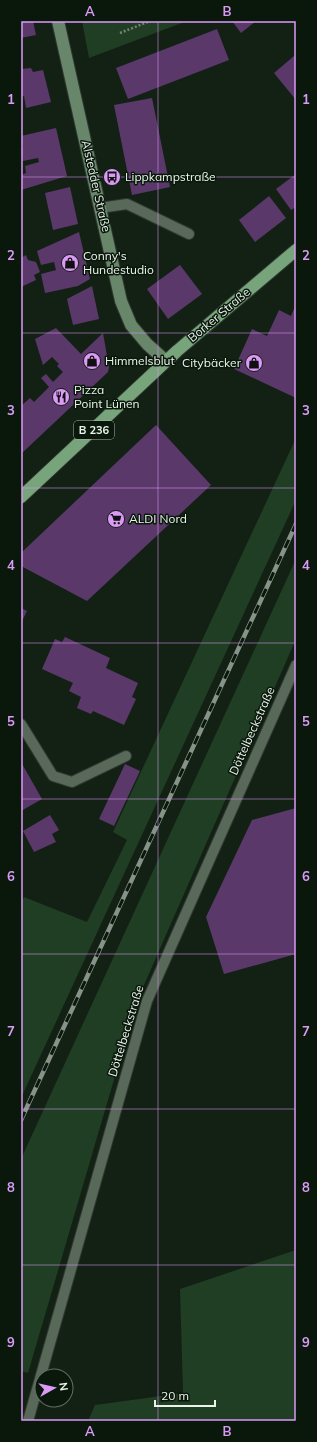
<svg xmlns="http://www.w3.org/2000/svg" width="317" height="1442" font-family="Mulish,sans-serif">
	<style>
		.green { fill: #1f3e23 }
		.building { fill: #5a3869 }
		.lines { fill: none; stroke-linecap: round; stroke-linejoin: round }
		.lane-casing { stroke: #303931; stroke-width: 12 }
		.secondary-casing { stroke: #303931; stroke-width: 14 }
		.primary-casing { stroke: #303931; stroke-width: 14 }
		.path { stroke: #768277; stroke-width: 2.5; stroke-dasharray: 2 2; stroke-linecap: butt }
		.lane { stroke: #586859; stroke-width: 10 }
		.secondary { stroke: #68866a; stroke-width: 12 }
		.primary { stroke: #77a47b; stroke-width: 12 }
		.rail-casing { stroke: #879288; stroke-width: 4.5 }
		.rail { stroke: #0a180c; stroke-width: 3; stroke-dasharray: 9; stroke-linecap: butt }
		.grid { fill: none; stroke: #da9af6; stroke-width: 1; stroke-opacity: 0.55 }
		.labels { text-anchor: middle; stroke-width: 3; stroke-linejoin: round; paint-order: stroke }
		.shield { fill: #0a180c; stroke: #a8b2a8; stroke-width: 1 }
		.shield-label { font-size: 11px; font-weight: bold; fill: #ebf4eb }
		.poi-label { font-size: 12px; fill: #ebf4eb; stroke: #0a180c; text-anchor: start }
		.street-label { font-size: 12px; fill: #ebf4eb; stroke: #0a180c }
		.neatline { fill: none; stroke: #da9af6; stroke-width: 1.5 }
		.grid-label { font-size: 13px; text-anchor: middle; font-weight: bold; fill: #da9af6 }
	</style>
	<rect width="100%" height="100%" fill="#132115"/>
	<path class="green" d="M82 21H187L89 58Z
		M296 438V500L21 1098V902L24 897 87 922 127 840 113 832Z
		M296 559V639L137 1001 28 1373 21 1371V1159Z
		M296 1250V1421H88L95 1405 183 1393 180 1289Z"/>
	<path class="building" d="M21 21H33L36 35 21 38Z
		M232 21H256L241 33Z
		M217 29 229 60 128 99 116 68Z
		M294 56 296 58V100L274 73Z
		M31 68 33 72 43 70 51 102 26 108 24 96 21 97V69Z
		M152 98 170 187 132 195 114 105Z
		M56 128 67 176 21 190V175L26 173 25 166 39 162 38 158 23 161 21 152V148H23L21 136Z
		M296 174V207L291 210 276 189Z
		M70 187 78 224 53 230 45 193Z
		M269 196 286 218 255 242 239 220Z
		M79 232 90 279 78 286 45 293 41 274 56 270 54 262 41 265 37 251Z
		M26 255 28 260 36 262 40 272 34 275 36 280 21 287V258Z
		M180 265 202 294 168 319 147 289Z
		M92 286 99 319 73 325 67 299Z
		M296 304V398L234 369 252 329 267 336 279 310 291 316Z
		M56 328 81 354 103 333 109 367 108 372 21 454V406L30 398 34 402 49 387 41 378 46 374 53 382 63 372 57 366 59 364 52 357 43 365 35 339Z
		M156 425 211 485 87 601 21 566V553Z
		M21 608 27 611 21 623Z
		M65 637 110 658 106 668 138 683 132 697 136 699 124 725 93 711 91 714 77 708 81 697 69 691 73 683 42 669 55 639 62 642Z
		M21 762 42 799 21 811Z
		M125 764 140 771 114 826 99 819Z
		M296 808V954L224 974 206 917 252 820Z
		M50 815 59 830 52 834 56 842 34 852 23 831Z"/>
	<g class="lines">
		<g class="lane-casing">
			<path id="lane" d="M100 208 127 204 189 234
				M21 724 53 776 72 782 126 756
				M28 1421 147 1001 296 665"/>
		</g>
		<g class="secondary-casing">
			<path id="secondary" d="M58 21 121 301 131 325 147 344 166 361"/>
		</g>
		<g class="primary-casing">
			<path id="primary" d="M21 497 177 351 296 250"/>
		</g>
		<path class="path" d="M120 33 150 21"/>
		<use href="#lane" class="lane"/>
		<use href="#secondary" class="secondary"/>
		<use href="#primary" class="primary"/>
		<g class="rail-casing">
			<path id="rail" d="M21 1120 296 524"/>
		</g>
		<use href="#rail" class="rail"/>
	</g>
	<path class="grid" d="M158 21V1421M21 177H296M21 333H296M21 488H296M21 643H296M21 799H296M21 954H296M21 1109H296M21 1265H296"/>
	<defs>
		<g id="bus-disc" transform="scale(0.9)"><circle r="9.5" fill="#da9af6" stroke="#0a180c"/><path d="M-5-6H5V4H4V6H2V4H-2V6H-4V4H-5ZM-3.5-4V0h7V-4ZM-3.5 1.2v1.5H-2V1.2ZM2 1.2v1.5H3.5V1.2Z" fill="#111"/></g>
		<g id="shop-disc" transform="scale(0.9)"><circle r="9.5" fill="#da9af6" stroke="#0a180c"/><path d="M-5-2.5h2.3a2.7 3.5 0 0 1 5.4 0H5L5.5 6h-11ZM-1.5-2.5h3a1.5 2.3 0 0 0-3 0Z" fill="#111"/></g>
		<g id="restaurant-disc" transform="scale(0.9)"><circle r="9.5" fill="#da9af6" stroke="#0a180c"/><path d="M-5-6h1v4h1v-4h1v4h1v-4h1v5L-1.5 .5V6h-2V.5L-5-1ZM5-6V6H3V1.5H1.5Q1.5-4 5-6Z" fill="#111"/></g>
		<g id="supermarket-disc" transform="scale(0.9)"><circle r="9.5" fill="#da9af6" stroke="#0a180c"/><path d="M-6-5.5h2.5l.6 2H6L4.5 2H-2.5L-4.4-4H-6ZM-1.5 3.2a1.3 1.3 0 1 0 .1 0ZM3 3.2a1.3 1.3 0 1 0 .1 0Z" fill="#111"/></g>
	</defs>
	<g fill-rule="evenodd">
		<use href="#bus-disc" x="112" y="177"/>
		<use href="#shop-disc" x="70" y="263"/>
		<use href="#shop-disc" x="92" y="361"/>
		<use href="#shop-disc" x="254" y="363"/>
		<use href="#restaurant-disc" x="61" y="397"/>
		<use href="#supermarket-disc" x="116" y="519"/>
	</g>
	<g class="labels">
		<rect class="shield" x="74" y="421" width="40" height="18" rx="3"/>
		<g class="shield-label">
			<text x="94" y="434">B 236</text>
		</g>
		<g class="poi-label">
			<text x="125" y="181">Lippkampstraße</text>
			<text x="83" y="260">Conny's<tspan x="83" dy="14">Hundestudio</tspan></text>
			<text x="105" y="365">Himmelsblut</text>
			<text x="241" y="367" text-anchor="end">Citybäcker</text>
			<text x="74" y="394">Pizza<tspan x="74" dy="14">Point Lünen</tspan></text>
			<text x="129" y="523">ALDI Nord</text>
		</g>
		<g class="street-label">
			<text transform="translate(96 186) rotate(77)" y="4">Alstedder Straße</text>
			<text transform="translate(219 315) rotate(-40)" y="4">Borker Straße</text>
			<text transform="translate(252 731) rotate(-66)" y="4">Döttelbeckstraße</text>
			<text transform="translate(126 1031) rotate(-73)" y="4">Döttelbeckstraße</text>
		</g>
	</g>
	<rect width="317" height="1442" fill="none" stroke="#0a180c" stroke-width="44"/>
	<g transform="translate(54 1388) rotate(82)"><circle r="19" fill="#0a180c" stroke="#647065"/>
	<path d="M0-3L7 15L0 10L-7 15Z" fill="#da9af6"/>
	<text y="-6" font-size="11" font-weight="bold" text-anchor="middle" fill="#ebf4eb">N</text>
	</g>
	<path d="M155 1400v6h60v-6" fill="none" stroke="#ebf4eb" stroke-width="2"/>
	<text x="161" y="1400" font-size="12" fill="#ebf4eb" stroke="#0a180c" stroke-width="3" paint-order="stroke">20 m</text>
	<rect x="22" y="22" width="273" height="1398" class="neatline"/>
	<g class="grid-label">
		<text x="90" y="16">A</text>
		<text x="227" y="16">B</text>
		<text x="11" y="104">1</text>
		<text x="306" y="104">1</text>
		<text x="11" y="260">2</text>
		<text x="306" y="260">2</text>
		<text x="11" y="415">3</text>
		<text x="306" y="415">3</text>
		<text x="11" y="570">4</text>
		<text x="306" y="570">4</text>
		<text x="11" y="726">5</text>
		<text x="306" y="726">5</text>
		<text x="11" y="881">6</text>
		<text x="306" y="881">6</text>
		<text x="11" y="1036">7</text>
		<text x="306" y="1036">7</text>
		<text x="11" y="1192">8</text>
		<text x="306" y="1192">8</text>
		<text x="11" y="1347">9</text>
		<text x="306" y="1347">9</text>
		<text x="90" y="1436">A</text>
		<text x="227" y="1436">B</text>
	</g>
</svg>
